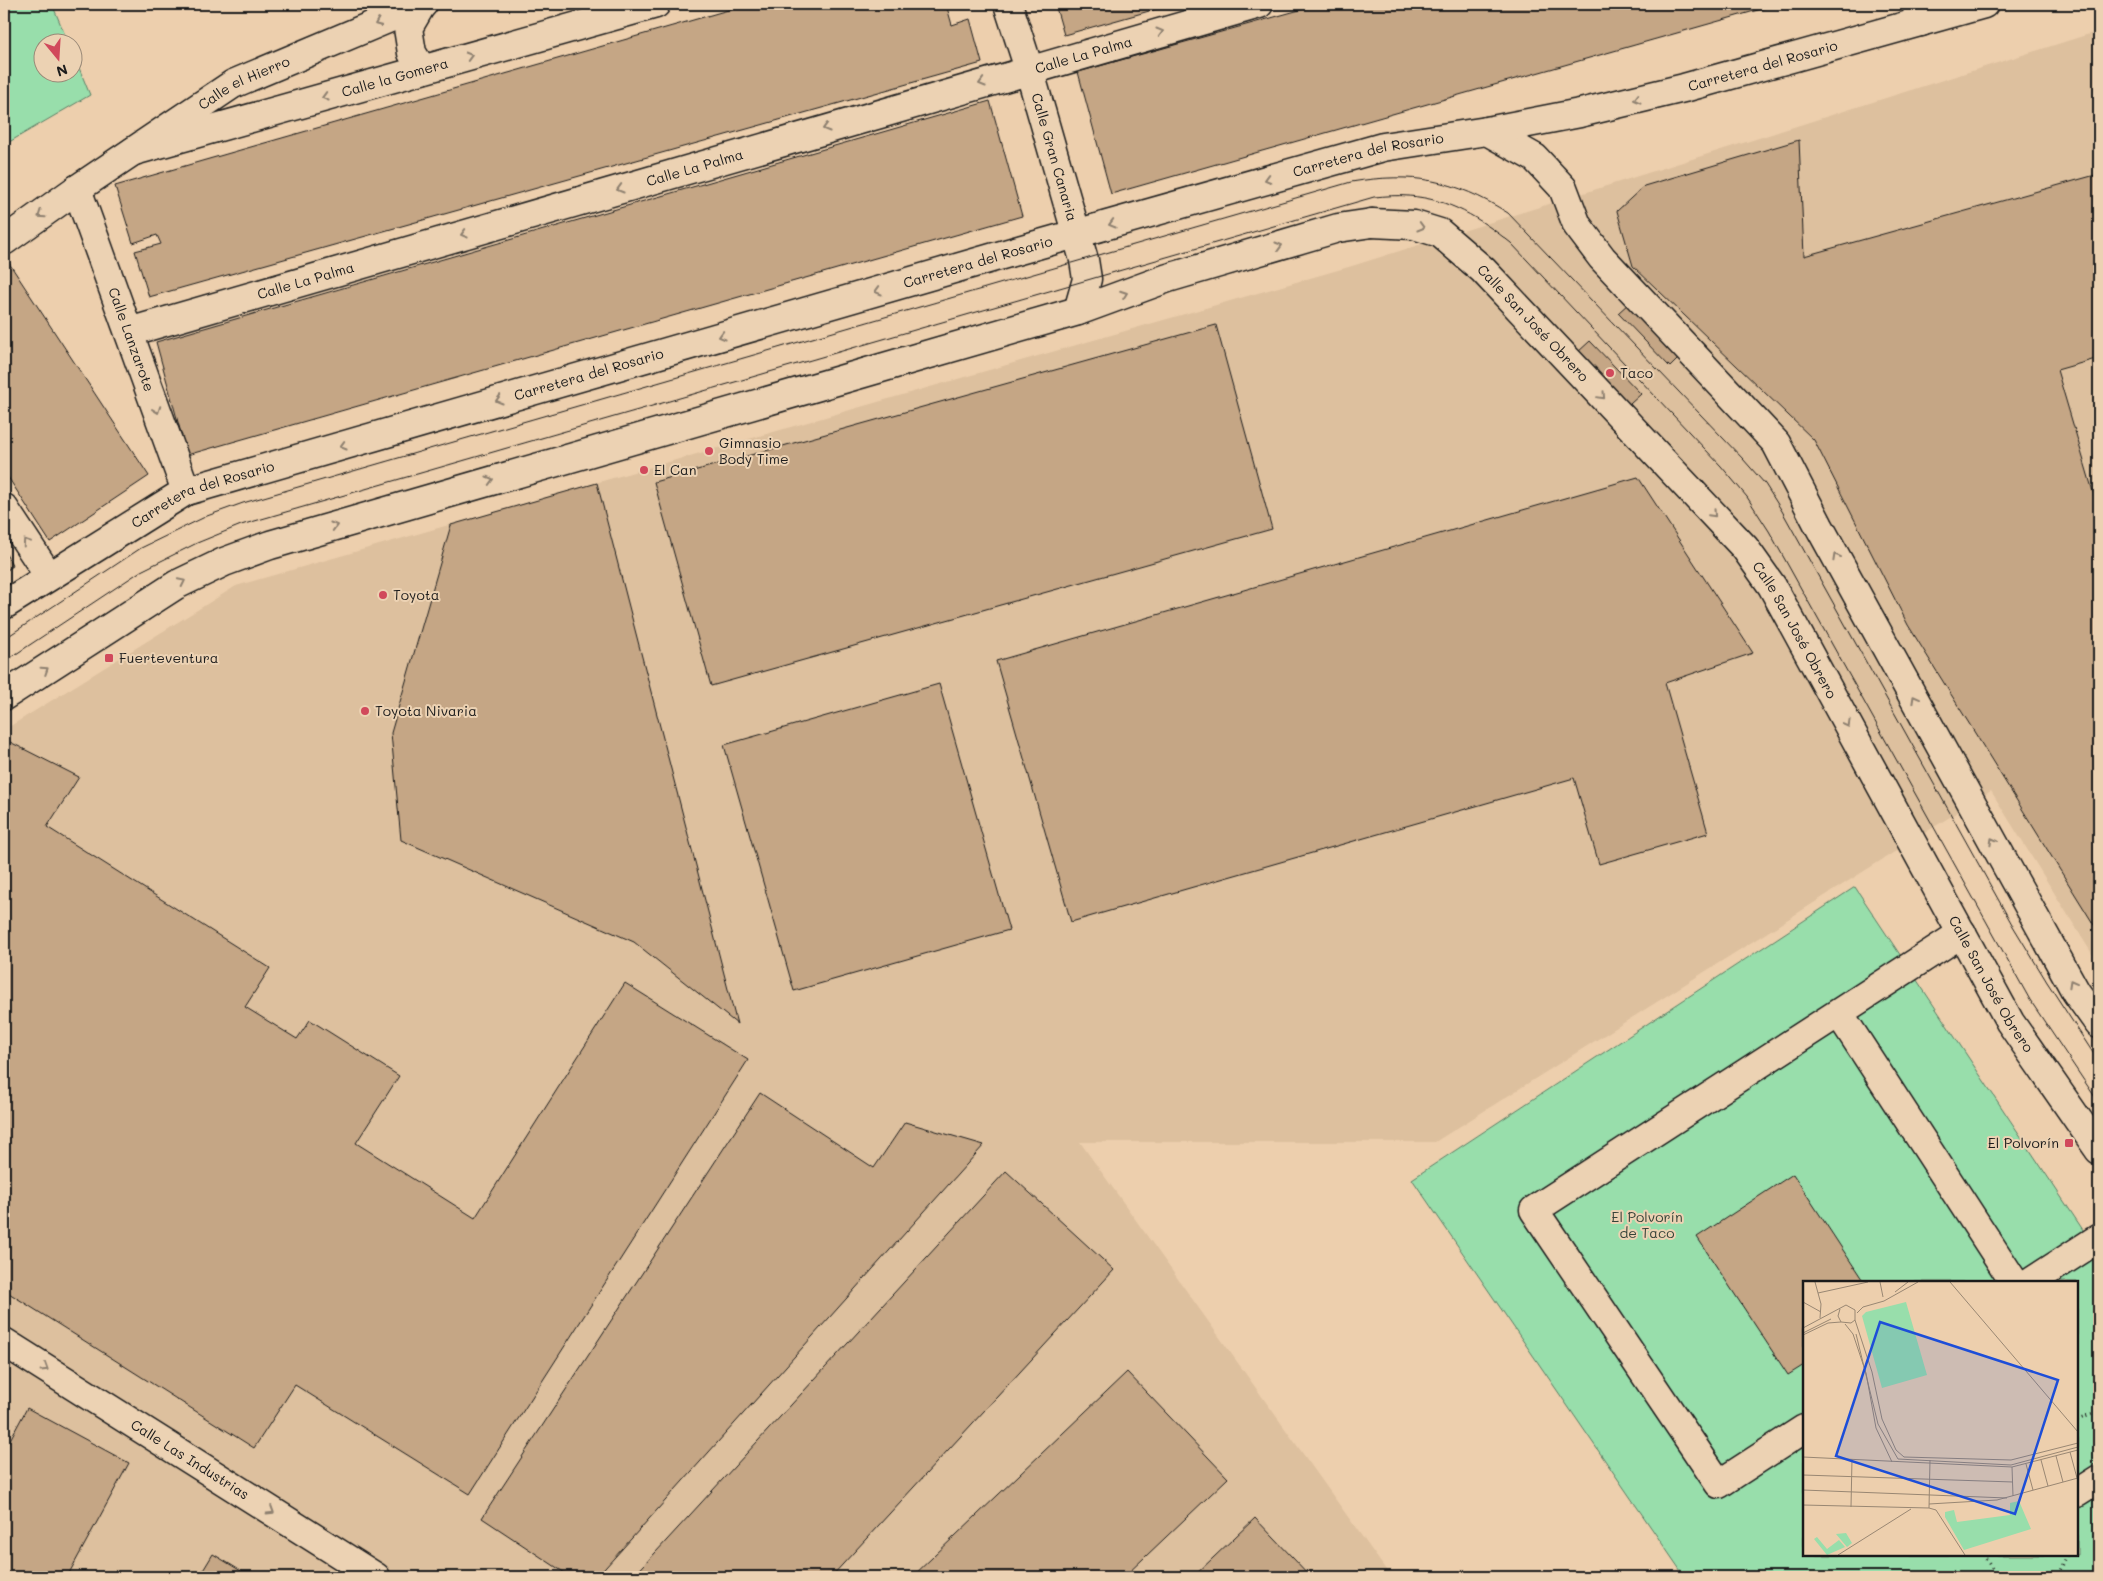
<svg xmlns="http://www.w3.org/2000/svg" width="2103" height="1581" font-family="Mali,sans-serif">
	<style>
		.built { fill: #ddc09e }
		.green { fill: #98deab; stroke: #5a7d64; fill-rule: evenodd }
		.building { fill: #c5a685; stroke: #1c1c1c }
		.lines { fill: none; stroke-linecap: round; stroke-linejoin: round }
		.pedestrian-casing { stroke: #1c1c1c; stroke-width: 31 }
		.minor-casing { stroke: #1c1c1c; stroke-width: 31 }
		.secondary-casing { stroke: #1c1c1c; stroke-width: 31 }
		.path { stroke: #1c1c1c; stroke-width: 3; stroke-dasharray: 1 4; stroke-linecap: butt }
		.pedestrian { stroke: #ecd2b3; stroke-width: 28 }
		.minor { stroke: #ecd2b3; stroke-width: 28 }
		.secondary { stroke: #ecd2b3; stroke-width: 28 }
		.tram { stroke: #1c1c1c; stroke-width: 1 }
		.oneway { stroke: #8e806f }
		.poi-dot { fill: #d1495b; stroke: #ecd2b3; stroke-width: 2 }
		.labels { text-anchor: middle; stroke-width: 4; stroke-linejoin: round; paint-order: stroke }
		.street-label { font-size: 14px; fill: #1c1c1c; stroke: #ecd2b3 }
		.poi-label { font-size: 14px; fill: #1c1c1c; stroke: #ecd2b3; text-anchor: start }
		.park-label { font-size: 14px; fill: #354339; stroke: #ecd2b3 }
		.inset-road { fill: none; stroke: #998773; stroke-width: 1 }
		.view { fill: #1d4ed8; fill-opacity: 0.15; stroke: #1d4ed8; stroke-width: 2.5 }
		.inset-edge { fill: none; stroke: #1c1c1c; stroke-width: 2.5 }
	</style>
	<rect width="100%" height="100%" fill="#edcfad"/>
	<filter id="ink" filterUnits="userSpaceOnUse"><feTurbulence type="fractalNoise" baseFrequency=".02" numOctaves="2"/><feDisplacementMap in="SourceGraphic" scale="10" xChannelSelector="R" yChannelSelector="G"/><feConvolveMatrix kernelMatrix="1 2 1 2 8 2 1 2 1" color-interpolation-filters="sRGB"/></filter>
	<g filter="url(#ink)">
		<path class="built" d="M2099 31V965L1991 791 1435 1142H1080L1391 1577H4V730L236 586 1352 266Z"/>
		<path class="green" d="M4 4H52L68 42H42V72H72L73 53 90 95 4 145Z
			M1855 887 2099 1254V1577H1685L1412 1179ZM1804 1282H2077V1555H1804Z"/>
		<path class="building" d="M749 4H946L952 25 970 19 982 63 149 297 135 251 161 244 157 235 133 243 115 186Z
			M1055 4H1174L1064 35Z
			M1321 4H1779L1111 194 1078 72Z
			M990 101 1022 216 187 455 156 342Z
			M1799 140 1804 256 2099 174V358L2057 370 2099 512V933L1908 625 1814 440 1633 266 1617 211 1644 186Z
			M7 260 149 476 50 542 4 471V263Z
			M1629 303 1680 357 1670 367 1618 313Z
			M1216 325 1272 529 711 686 654 482Z
			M1590 341 1641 394 1630 404 1578 352Z
			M1638 477 1753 653 1665 683 1708 833 1599 864 1574 778 1071 922 996 661Z
			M597 483 737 1024 634 942 401 840 391 733 451 525Z
			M4 551 13 566 4 572Z
			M939 684 1009 930 794 991 724 745Z
			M6 740 79 777 47 827 270 968 245 1007 297 1039 310 1020 399 1076 356 1143 475 1218 625 983 748 1060 470 1494 295 1385 254 1448 4 1290V741Z
			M760 1093 874 1168 905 1122 984 1145 597 1577H571L482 1518Z
			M1006 1171 1114 1270 831 1577H633Z
			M1793 1174 1864 1282H1804V1365L1788 1375 1697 1237Z
			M1127 1372 1228 1478 1124 1577H912Z
			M27 1408 129 1463 67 1577H4V1451Z
			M1255 1518 1311 1577H1193Z
			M213 1554 251 1577H199Z"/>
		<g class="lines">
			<g class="pedestrian-casing">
				<path id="pedestrian" d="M1839 1013 2014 1282
					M2031 1282 2099 1238
					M1804 1429 1719 1484 1534 1210 1962 933
					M2077 1493 2099 1479"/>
			</g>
			<g class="minor-casing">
				<g id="minor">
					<path d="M422 4 408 28 412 53 422 69"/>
					<path id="s1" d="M1008 4 1029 69 1084 260 1087 279 1078 311"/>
					<path d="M1916 4 1921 22"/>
					<path d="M1487 131 1535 158 1563 188 1577 225 1602 258 1776 443 1819 526 2076 992 2099 1024"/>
					<path id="s2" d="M134 151 656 4"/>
					<path id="s3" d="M77 189 186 491"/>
					<path id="s4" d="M1372 223 1414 225 1440 233 1483 270 1745 548 1772 586 2010 1022 2099 1150"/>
					<path id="s5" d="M4 241 77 189 233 84 423 4"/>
					<path id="s6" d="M129 332 1259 4"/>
					<path d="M4 508 49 576"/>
					<path id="s7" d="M4 1342 376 1577"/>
				</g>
			</g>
			<g class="secondary-casing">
				<g id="secondary">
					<path id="s8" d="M4 605 186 491 1019 250 1383 147 1487 131 1580 113 1684 88 1984 4"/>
					<path d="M4 696 176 585 224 562 270 545 1078 311 1168 278 1338 228 1372 223"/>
				</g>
			</g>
			<path class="path" d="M2077 1420 2099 1412
				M1983 1555 1998 1577
				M2067 1555 2059 1573 2099 1577"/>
			<use href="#pedestrian" class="pedestrian"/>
			<use href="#minor" class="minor"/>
			<use href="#secondary" class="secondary"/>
			<path class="tram" d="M4 639 141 548 207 516 243 503 1351 182C1413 172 1454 179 1508 213L1743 459 1765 484 1782 511 2013 926 2047 982 2099 1062
				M4 662 141 571 197 543 241 525 1374 197C1385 196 1398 195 1409 196 1450 199 1479 218 1511 243L1721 466 1747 497 1769 531 2030 1000 2099 1103"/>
		</g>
		<defs><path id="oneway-chevron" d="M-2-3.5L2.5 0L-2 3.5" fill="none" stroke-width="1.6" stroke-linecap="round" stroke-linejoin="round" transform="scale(1.25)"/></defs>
		<g class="oneway">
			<use href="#oneway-chevron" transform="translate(378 23) rotate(157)"/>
			<use href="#oneway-chevron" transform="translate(1160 32) rotate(-16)"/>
			<use href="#oneway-chevron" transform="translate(469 56) rotate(-16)"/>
			<use href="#oneway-chevron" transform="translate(982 83) rotate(164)"/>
			<use href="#oneway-chevron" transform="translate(325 97) rotate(164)"/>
			<use href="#oneway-chevron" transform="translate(1637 99) rotate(166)"/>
			<use href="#oneway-chevron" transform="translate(826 128) rotate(164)"/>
			<use href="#oneway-chevron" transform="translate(1268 179) rotate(164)"/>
			<use href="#oneway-chevron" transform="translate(620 189) rotate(164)"/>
			<use href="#oneway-chevron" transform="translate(41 215) rotate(145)"/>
			<use href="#oneway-chevron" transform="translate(1112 224) rotate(164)"/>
			<use href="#oneway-chevron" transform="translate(1421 227) rotate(16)"/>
			<use href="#oneway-chevron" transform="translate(464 234) rotate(164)"/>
			<use href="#oneway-chevron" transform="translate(1279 246) rotate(-16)"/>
			<use href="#oneway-chevron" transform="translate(878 291) rotate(164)"/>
			<use href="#oneway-chevron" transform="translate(1124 294) rotate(-20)"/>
			<use href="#oneway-chevron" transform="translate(722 336) rotate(164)"/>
			<use href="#oneway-chevron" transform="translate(1602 396) rotate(47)"/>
			<use href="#oneway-chevron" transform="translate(499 400) rotate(164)"/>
			<use href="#oneway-chevron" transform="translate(157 410) rotate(70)"/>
			<use href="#oneway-chevron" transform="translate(343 446) rotate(164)"/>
			<use href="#oneway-chevron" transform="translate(490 480) rotate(-16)"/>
			<use href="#oneway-chevron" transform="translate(1713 514) rotate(47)"/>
			<use href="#oneway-chevron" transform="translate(334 526) rotate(-16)"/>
			<use href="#oneway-chevron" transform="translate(26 542) rotate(-124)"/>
			<use href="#oneway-chevron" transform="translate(1836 557) rotate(-119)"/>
			<use href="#oneway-chevron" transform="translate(182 582) rotate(-26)"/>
			<use href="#oneway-chevron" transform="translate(45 670) rotate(-33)"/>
			<use href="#oneway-chevron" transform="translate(1915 699) rotate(-119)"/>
			<use href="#oneway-chevron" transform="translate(1847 724) rotate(61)"/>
			<use href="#oneway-chevron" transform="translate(1993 841) rotate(-119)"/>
			<use href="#oneway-chevron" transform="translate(2072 983) rotate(-119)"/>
			<use href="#oneway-chevron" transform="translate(45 1368) rotate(32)"/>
			<use href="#oneway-chevron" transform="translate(271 1511) rotate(32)"/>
		</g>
	</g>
	<g class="poi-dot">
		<circle cx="1610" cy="373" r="5"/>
		<circle cx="709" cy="451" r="5"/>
		<circle cx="644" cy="470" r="5"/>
		<circle cx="383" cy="595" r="5"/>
		<rect x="104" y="653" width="10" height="10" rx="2.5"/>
		<circle cx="365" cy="711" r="5"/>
		<rect x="2064" y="1138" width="10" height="10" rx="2.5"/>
	</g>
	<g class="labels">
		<g class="street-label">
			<text dy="5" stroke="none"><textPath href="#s6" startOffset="994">Calle La Palma</textPath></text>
			<text dy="5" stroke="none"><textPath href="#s8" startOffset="1849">Carretera del Rosario</textPath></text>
			<text dy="5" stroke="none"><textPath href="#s2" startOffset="271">Calle la Gomera</textPath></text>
			<text dy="5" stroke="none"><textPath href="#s5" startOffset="288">Calle el Hierro</textPath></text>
			<text dy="5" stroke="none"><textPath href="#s8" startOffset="1444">Carretera del Rosario</textPath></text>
			<text dy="5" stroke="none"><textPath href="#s1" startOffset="160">Calle Gran Canaria</textPath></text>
			<text dy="5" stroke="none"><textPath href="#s6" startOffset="589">Calle La Palma</textPath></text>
			<text dy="5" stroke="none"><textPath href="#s8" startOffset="1039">Carretera del Rosario</textPath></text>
			<text dy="5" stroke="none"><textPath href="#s6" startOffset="184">Calle La Palma</textPath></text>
			<text dy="5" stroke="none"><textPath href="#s4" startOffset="199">Calle San José Obrero</textPath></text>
			<text dy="5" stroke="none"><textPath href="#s3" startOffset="160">Calle Lanzarote</textPath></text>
			<text dy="5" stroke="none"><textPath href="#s8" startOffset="634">Carretera del Rosario</textPath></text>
			<text dy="5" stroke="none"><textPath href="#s8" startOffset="229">Carretera del Rosario</textPath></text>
			<text dy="5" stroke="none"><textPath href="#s4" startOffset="604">Calle San José Obrero</textPath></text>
			<text dy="5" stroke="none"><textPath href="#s4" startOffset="1009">Calle San José Obrero</textPath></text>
			<text dy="5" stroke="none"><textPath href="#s7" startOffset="220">Calle Las Industrias</textPath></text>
		</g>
		<g class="poi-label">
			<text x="1620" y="378">Taco</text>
			<text x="719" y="448">Gimnasio<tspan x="719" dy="16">Body Time</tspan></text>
			<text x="654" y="475">El Can</text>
			<text x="393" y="600">Toyota</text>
			<text x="119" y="663">Fuerteventura</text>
			<text x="375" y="716">Toyota Nivaria</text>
			<text x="2059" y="1148" text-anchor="end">El Polvorín</text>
		</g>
		<g class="park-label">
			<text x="1647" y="1222">El Polvorín<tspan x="1647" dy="16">de Taco</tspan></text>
		</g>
	</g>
	<g transform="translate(1803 1281)">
		<rect width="275" height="275" fill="#edcfad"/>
		<path d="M103 21 124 94 79 107 59 35 63 31ZM216 220 228 248 161 269 142 236V231L151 229 154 241 207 234V222ZM43 252 49 262 44 266 33 253ZM14 256 24 268 36 259 42 266 24 274 11 258Z" fill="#98deab"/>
		<path class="inset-road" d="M12 1 18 23 17 37M77 1 80 16M147 1 275 151M92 11 105 1M15 12 65 1M0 21 18 31M54 32 60 26 81 20 115 1M52 39 69 91 79 138 93 169 101 176M42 43 50 53 63 92 73 147 89 181M0 47 43 24 52 29V39L48 42 38 41 35 35 37 28M0 52 28 38M53 53 75 143 95 178 208 184 275 166M0 54 25 42 38 41M267 171 274 197M253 175 260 201M0 176 209 186 275 169M101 176 208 179 275 162M127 179 126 227 133 229M238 179 245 205M223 183 230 209M209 186 210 215M0 194 210 201M0 209 204 217M126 223 194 219 275 197M0 224 126 227M48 226 49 178M133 229 162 274M35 274 108 228"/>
		<path class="view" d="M77 41 255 99 212 233 33 175Z"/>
		<rect width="275" height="275" class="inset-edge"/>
	</g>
	<rect width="2103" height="1581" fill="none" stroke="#ecd2b3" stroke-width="20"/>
	<rect x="10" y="10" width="2083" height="1561" fill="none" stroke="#1c1c1c" stroke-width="2" filter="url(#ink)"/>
	<g transform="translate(58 58) rotate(162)"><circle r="24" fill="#ecd2b3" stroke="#998977"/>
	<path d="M0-4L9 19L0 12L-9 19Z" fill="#d1495b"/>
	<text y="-8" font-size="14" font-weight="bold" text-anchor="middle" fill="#1c1c1c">N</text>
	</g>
</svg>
